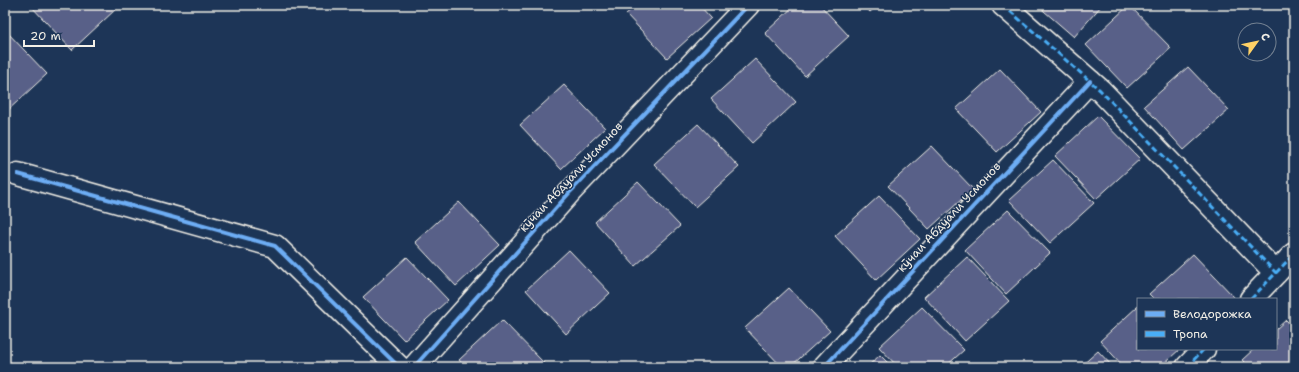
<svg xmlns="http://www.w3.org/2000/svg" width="1299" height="372" font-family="'Shantell Sans',sans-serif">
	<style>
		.building { fill: #596188; stroke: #f4f1e8 }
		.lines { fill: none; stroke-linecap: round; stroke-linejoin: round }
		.street-casing { stroke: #f4f1e8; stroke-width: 25 }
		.street { stroke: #1d3557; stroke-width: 22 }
		.quiet { stroke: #49aef6; stroke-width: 3; stroke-dasharray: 6 3; stroke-linecap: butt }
		.cycleway-casing { stroke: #1d3557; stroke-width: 6 }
		.cycleway { stroke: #6dadf4; stroke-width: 4 }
		.labels { text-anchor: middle; stroke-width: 3; stroke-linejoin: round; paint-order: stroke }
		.street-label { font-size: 12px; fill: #f4f1e8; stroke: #1d3557 }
	</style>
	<rect width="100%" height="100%" fill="#1d3557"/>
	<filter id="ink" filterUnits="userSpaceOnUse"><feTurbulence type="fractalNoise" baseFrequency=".025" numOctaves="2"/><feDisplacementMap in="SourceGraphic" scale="8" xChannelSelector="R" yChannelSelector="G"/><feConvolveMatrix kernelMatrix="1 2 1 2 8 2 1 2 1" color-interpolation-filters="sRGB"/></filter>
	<g filter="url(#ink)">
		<path class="building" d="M33 5H112L116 9 72 50 31 6Z
			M637 5H699L711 18 667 58 626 14Z
			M795 5H820L849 36 805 76 765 33Z
			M863 5H878L870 12Z
			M1037 5H1102L1074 37Z
			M1129 5 1171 48 1127 88 1086 45Z
			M6 31 47 74 5 113V32Z
			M755 59 796 102 752 143 711 99Z
			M1188 67 1229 110 1184 150 1144 106Z
			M1000 69 1041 112 997 152 956 109Z
			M564 85 605 128 561 169 520 125Z
			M1098 116 1140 159 1096 199 1055 156Z
			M698 124 739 167 695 207 654 164Z
			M932 146 973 189 929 229 888 186Z
			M1053 160 1094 203 1050 243 1009 200Z
			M638 182 680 226 635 266 595 222Z
			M879 196 920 239 876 280 835 236Z
			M459 202 500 245 456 286 415 242Z
			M1008 210 1050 253 1006 294 965 250Z
			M569 250 610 293 566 334 526 290Z
			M1193 254 1234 297 1232 299H1154L1149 294Z
			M407 257 448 300 404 340 363 297Z
			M967 257 1009 301 965 341 924 297Z
			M789 288 830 331 790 367H782L745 328Z
			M1138 306V349H1180L1160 367H1124L1100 341Z
			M922 307 964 350 945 367H898L879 347Z
			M502 320 544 363 539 367H465L459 360Z
			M1286 320 1294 328V367H1249L1242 360 1254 349H1276V329Z
			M1098 351 1113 367H1080Z
			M880 355 892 367H867Z"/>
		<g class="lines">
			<g class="street-casing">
				<path id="street" d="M1003 5 1100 90 1276 273
					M18 174 275 246 399 367
					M1251 299 1294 254
					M414 367 571 191 748 5
					M824 367 1090 81
					M1187 367 1204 349"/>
			</g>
			<use href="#street" class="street"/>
			<path class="quiet" d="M1003 5 1100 90 1276 273
				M1251 299 1294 254
				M1187 367 1204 349"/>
			<g class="cycleway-casing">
				<path id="cycleway" d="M18 174 275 246 399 367
					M414 367 571 191 748 5
					M824 367 1090 81"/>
			</g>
			<use href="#cycleway" class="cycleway"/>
		</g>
	</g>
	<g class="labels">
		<g class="street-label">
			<text transform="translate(571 177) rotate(-47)" y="4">кӯчаи Абдуали Усмонов</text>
			<text transform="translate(949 217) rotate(-47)" y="4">кӯчаи Абдуали Усмонов</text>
		</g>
	</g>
	<rect width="1299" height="372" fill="none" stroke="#1d3557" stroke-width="20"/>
	<rect x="10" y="10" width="1279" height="352" fill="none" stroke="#f4f1e8" stroke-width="1.5" filter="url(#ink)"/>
	<rect x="1137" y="298" width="140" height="52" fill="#1d3557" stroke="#738091"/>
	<rect x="1145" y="311" width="20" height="6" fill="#6dadf4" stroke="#738091"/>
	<text x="1173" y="318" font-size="12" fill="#f4f1e8">Велодорожка</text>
	<rect x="1145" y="331" width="20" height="6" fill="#49aef6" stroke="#738091"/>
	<text x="1173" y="338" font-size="12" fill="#f4f1e8">Тропа</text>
	<g transform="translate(1257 42) rotate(57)"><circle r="19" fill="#1d3557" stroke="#738091"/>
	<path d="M0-3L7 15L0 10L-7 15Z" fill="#ffd166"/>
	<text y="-6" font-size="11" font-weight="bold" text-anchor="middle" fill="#f4f1e8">С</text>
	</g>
	<path d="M24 40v6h70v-6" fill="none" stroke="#f4f1e8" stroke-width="2"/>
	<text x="30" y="40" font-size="12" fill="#f4f1e8" stroke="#1d3557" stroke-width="3" paint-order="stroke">20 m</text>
</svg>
